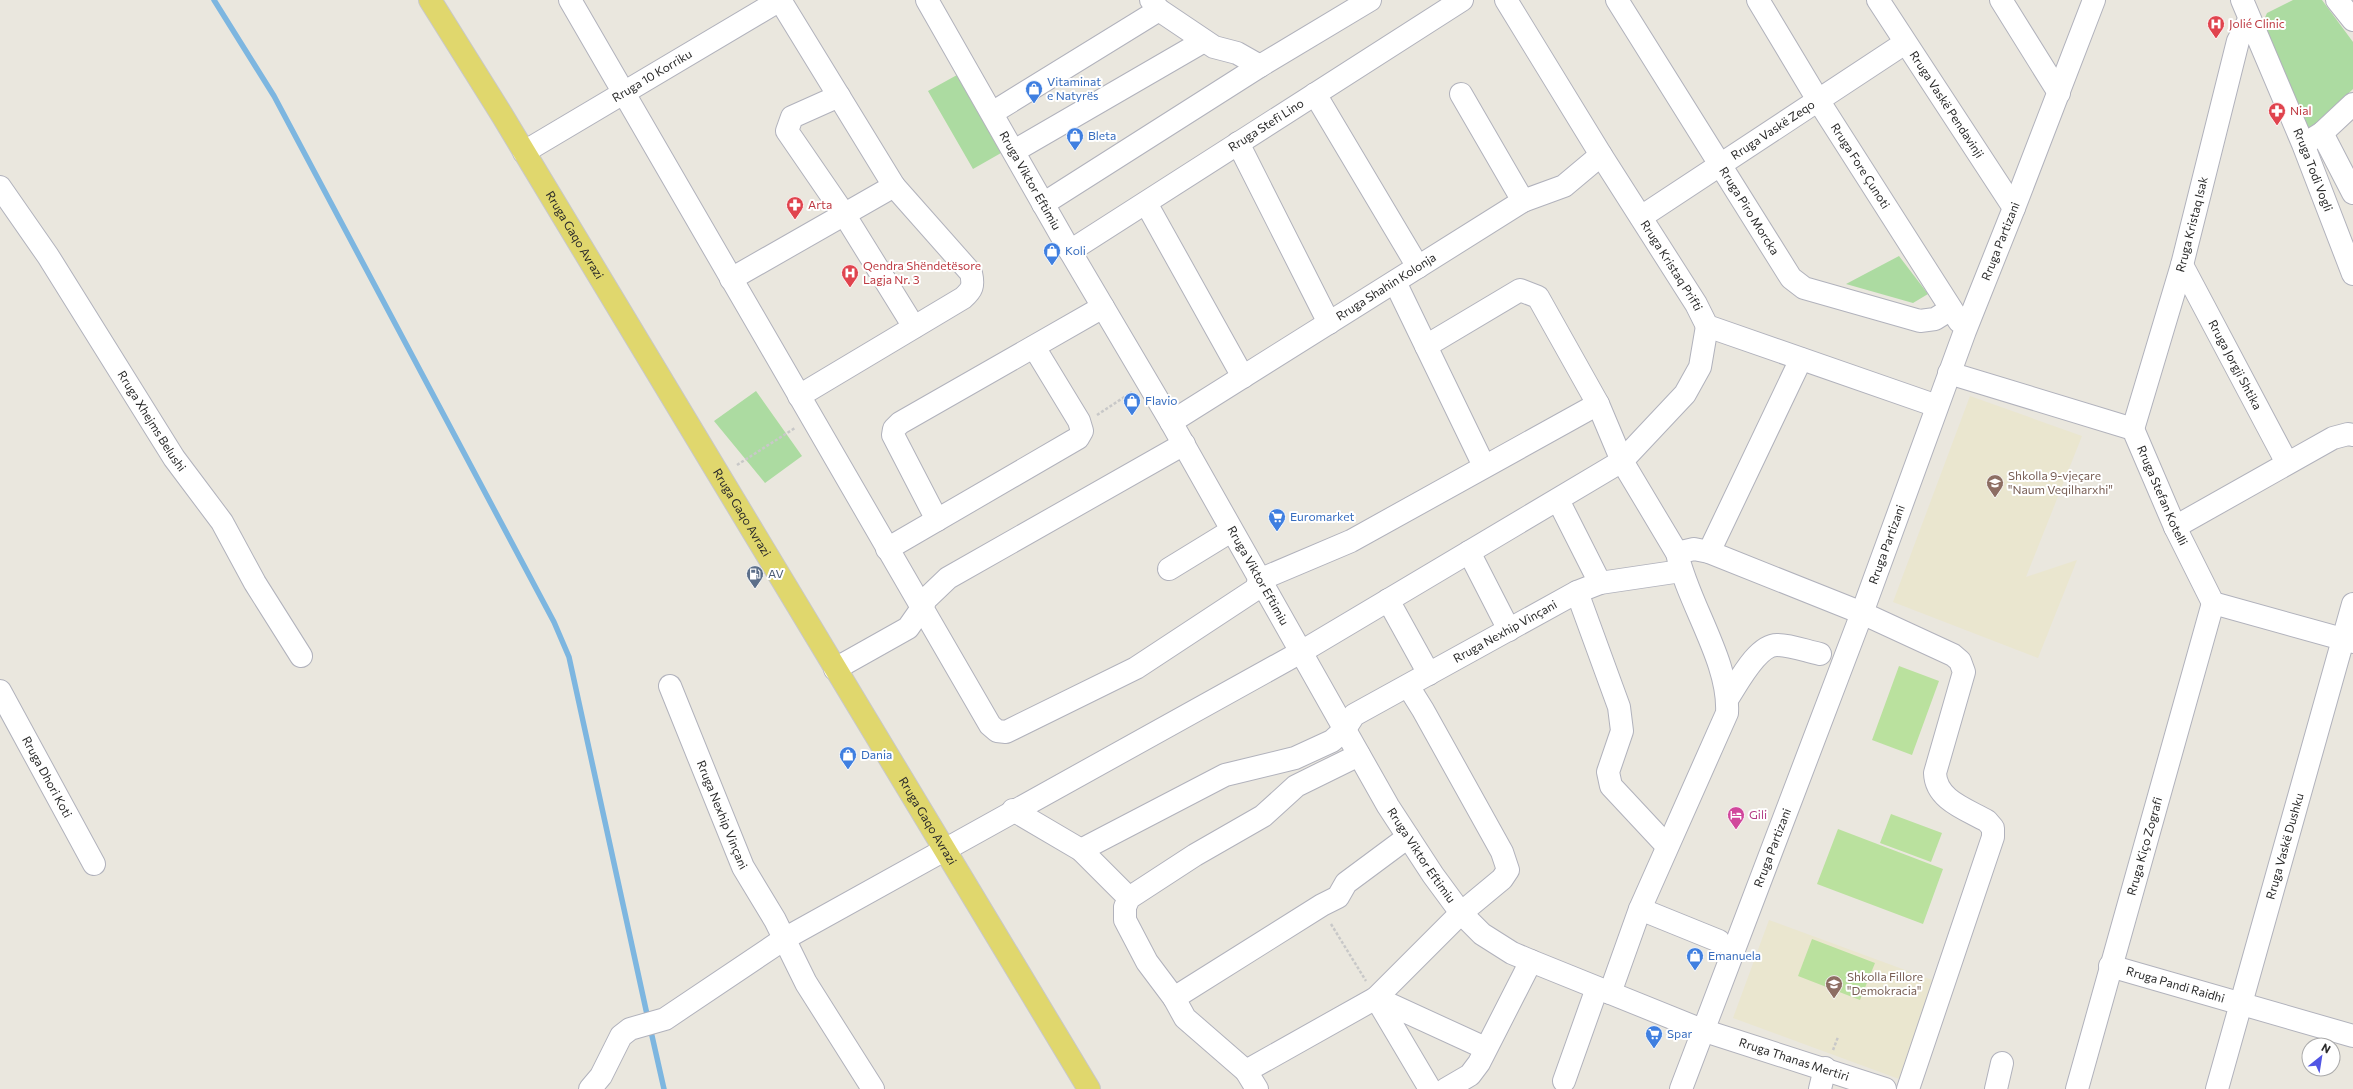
<svg xmlns="http://www.w3.org/2000/svg" width="2353" height="1089" font-family="Commissioner,sans-serif">
	<style>
		.education { fill: #eae6cf }
		.green { fill: #acdba1 }
		.pitch { fill: #bae19e }
		.lines { fill: none; stroke-linecap: round; stroke-linejoin: round }
		.stream { stroke: #7db6e0; stroke-width: 5.5 }
		.minor-casing { stroke: #b1b2bc; stroke-width: 24 }
		.major-casing { stroke: #c8c8c8; stroke-width: 24 }
		.path { stroke: #c8c8c8; stroke-width: 2.5; stroke-dasharray: 3 2; stroke-linecap: butt }
		.minor { stroke: #fff; stroke-width: 22 }
		.major { stroke: #e0d76d; stroke-width: 22 }
		.labels { text-anchor: middle; stroke-width: 4; stroke-linejoin: round; paint-order: stroke }
		.health-label { font-size: 12px; fill: #be3a42; stroke: #fff; text-anchor: start }
		.street-label { font-size: 12px; fill: #2a2a2a; stroke: #fff }
		.shop-label { font-size: 12px; fill: #366cbe; stroke: #fff; text-anchor: start }
		.education-label { font-size: 12px; fill: #785e54; stroke: #fff; text-anchor: start }
		.service-label { font-size: 12px; fill: #4e5e75; stroke: #fff; text-anchor: start }
		.hotel-label { font-size: 12px; fill: #b23c85; stroke: #fff; text-anchor: start }
	</style>
	<rect width="100%" height="100%" fill="#eae7de"/>
	<path class="education" d="M1970 396 2082 436 2026 577 2077 560 2038 658 1893 602Z
		M1769 920 1935 981 1899 1079 1733 1018Z"/>
	<path class="green" d="M2293 0H2322L2353 42V89L2313 127 2308 129 2301 120 2263 22 2267 13Z
		M957 75 1001 153 973 169 928 91Z
		M1899 256 1928 294 1913 303 1846 284Z
		M756 391 802 456 765 483 714 421Z"/>
	<path class="pitch" d="M1899 666 1939 681 1912 755 1872 740Z
		M1891 814 1942 833 1931 862 1880 843Z
		M1838 829 1943 869 1923 924 1817 884Z
		M1812 939 1875 963 1860 1000 1798 976Z"/>
	<g class="lines">
		<path class="stream" d="M214 0 274 96 554 622 569 657 648 1019
			M650 1027 664 1089"/>
		<g class="minor-casing">
			<g id="minor">
				<path d="M570 0 990 725 997 731 1006 732 1136 668 1256 589 1259 580 1351 541 1598 404 1622 461 1677 553C1688 604 1730 662 1727 713L1640 909 1610 993"/>
				<path id="s1" d="M927 0 1070 251 1171 422 1388 806 1433 875 1461 913 1482 934 1512 953 1531 961 1702 1030 1885 1089"/>
				<path d="M1151 0 1159 10 1214 47 1237 53 1260 66 1370 0"/>
				<path id="s2" d="M1506 0 1601 155 1696 304 1707 326 1937 406"/>
				<path id="s3" d="M1617 0 1791 278 1804 288 1920 321 1935 319 1951 309"/>
				<path id="s4" d="M1758 0 1818 100 1959 321"/>
				<path id="s5" d="M1878 0 2014 208"/>
				<path d="M2001 0 2059 93"/>
				<path id="s6" d="M2242 0 2303 144 2353 274"/>
				<path d="M2337 0 2353 20"/>
				<path d="M1315 94 1418 267"/>
				<path d="M1461 94 1523 201"/>
				<path d="M839 96 792 117 787 131 844 214 914 327"/>
				<path d="M992 113 1159 10"/>
				<path d="M2322 133 2353 193"/>
				<path d="M2309 141 2322 133 2353 104"/>
				<path d="M1238 143 1329 323"/>
				<path d="M1014 151 1204 41"/>
				<path id="s7" d="M524 152 780 0"/>
				<path id="s8" d="M0 187 48 256 174 458 222 522 255 583 301 656"/>
				<path d="M1146 203 1243 377"/>
				<path d="M1043 204 1260 66"/>
				<path id="s9" d="M1641 217 1905 43"/>
				<path id="s10" d="M1070 251 1462 0"/>
				<path id="s11" d="M2182 265 2287 463"/>
				<path d="M731 279 894 186 780 0"/>
				<path d="M1395 282 1484 466"/>
				<path d="M1426 346 1520 290 1538 297 1598 404"/>
				<path id="s12" d="M1949 373 2133 429 2175 527 2213 603 2353 642"/>
				<path d="M799 396 963 298C972 290 974 286 971 273L894 186"/>
				<path id="s13" d="M1171 422 1523 201 1564 186 1601 155"/>
				<path id="s14" d="M2133 429 2182 265 2238 41 2249 20"/>
				<path d="M1558 500 1600 583"/>
				<path d="M937 520 893 435 894 429 900 423 1103 307"/>
				<path d="M2175 527 2333 438 2348 434 2353 435"/>
				<path d="M887 549 1078 438 1082 431 1079 421 1034 347"/>
				<path d="M1469 552 1509 630"/>
				<path d="M1709 552 1801 359"/>
				<path d="M1677 553 1694 549 1709 552 1862 613 1953 655 1960 661 1964 672 1935 773C1936 800 1966 809 1987 821L1993 828V837L1908 1089"/>
				<path d="M1169 569 1231 531"/>
				<path d="M1577 592 1619 707 1622 731 1608 772 1611 786 1667 846"/>
				<path d="M1388 600 1429 674"/>
				<path d="M835 669 908 628 922 608 926 599 948 578 1184 444"/>
				<path id="s15" d="M670 686 743 867 775 920 806 983 873 1089"/>
				<path id="s16" d="M0 691 94 864"/>
				<path d="M1728 698C1738 683 1757 645 1777 645 1791 645 1806 651 1820 654"/>
				<path d="M1013 810 1081 850 1129 898"/>
				<path id="s17" d="M1081 850 1225 775 1295 758 1332 741 1345 729 1354 715 1577 592 1600 583 1681 571"/>
				<path d="M1640 909 1719 941"/>
				<path id="s18" d="M2110 966 2353 1036"/>
				<path d="M1174 998 1322 905 1338 897 1346 883 1408 837"/>
				<path d="M1246 1071 1376 998 1461 913 1502 879 1508 870 1502 852 1423 710 1408 686"/>
				<path d="M1564 1081 1597 988"/>
				<path d="M590 1089 601 1076 621 1036 630 1029 665 1019 784 939 1301 652 1622 461 1685 394 1700 367 1707 326"/>
				<path d="M1257 1089 1246 1071 1185 1018 1174 998 1147 962 1125 920V907L1129 898 1195 855 1263 816 1296 786 1359 755"/>
				<path d="M1430 1089 1376 998 1485 1048"/>
				<path d="M1446 1089 1470 1075 1479 1063 1531 961"/>
				<path id="s19" d="M1681 1089 1862 613 1965 331 2014 208 2094 0"/>
				<path d="M1820 1089 1825 1068"/>
				<path d="M1996 1089 2002 1063"/>
				<path id="s20" d="M2077 1089 2213 603"/>
				<path id="s21" d="M2217 1089 2353 604"/>
			</g>
		</g>
		<g class="major-casing">
			<g id="major">
				<path id="s22" d="M430 0 502 115 1089 1089"/>
			</g>
		</g>
		<path class="path" d="M1097 415 1132 392
			M737 465 795 428
			M1331 924 1366 981
			M1833 1050 1838 1037"/>
		<use href="#minor" class="minor"/>
		<use href="#major" class="major"/>
	</g>
	<defs>
		<g id="hospital-pin" transform="scale(0.9)"><path d="M0 17L-7.5 6A9.5 9.5 0 1 1 7.5 6Z" fill="#e0444e" stroke="#fff"/><path d="M-5-5h3v3.5h4V-5h3V5h-3V1.5h-4V5h-3Z" fill="#fff"/></g>
		<g id="shop-pin" transform="scale(0.9)"><path d="M0 17L-7.5 6A9.5 9.5 0 1 1 7.5 6Z" fill="#3f7fe0" stroke="#fff"/><path d="M-5-2.5h2.3a2.7 3.5 0 0 1 5.4 0H5L5.5 6h-11ZM-1.5-2.5h3a1.5 2.3 0 0 0-3 0Z" fill="#fff"/></g>
		<g id="pharmacy-pin" transform="scale(0.9)"><path d="M0 17L-7.5 6A9.5 9.5 0 1 1 7.5 6Z" fill="#e0444e" stroke="#fff"/><path d="M-2-6h4v4h4v4h-4v4h-4v-4h-4v-4h4Z" fill="#fff"/></g>
		<g id="school-pin" transform="scale(0.9)"><path d="M0 17L-7.5 6A9.5 9.5 0 1 1 7.5 6Z" fill="#8d6e63" stroke="#fff"/><path d="M0-5L7-2L0 1L-7-2ZM-4 1L0 2.5L4 1V4Q0 6-4 4Z" fill="#fff"/></g>
		<g id="supermarket-pin" transform="scale(0.9)"><path d="M0 17L-7.5 6A9.5 9.5 0 1 1 7.5 6Z" fill="#3f7fe0" stroke="#fff"/><path d="M-6-5.5h2.5l.6 2H6L4.5 2H-2.5L-4.4-4H-6ZM-1.5 3.2a1.3 1.3 0 1 0 .1 0ZM3 3.2a1.3 1.3 0 1 0 .1 0Z" fill="#fff"/></g>
		<g id="fuel-pin" transform="scale(0.9)"><path d="M0 17L-7.5 6A9.5 9.5 0 1 1 7.5 6Z" fill="#5c6f8a" stroke="#fff"/><path d="M-5.5-6h7V0h2V4h1.3V-2.5L3-4.5l.8-.8L6-3V5H2.5V1h-1V6h-7ZM-4.2-4.7v3.2H.2V-4.7Z" fill="#fff"/></g>
		<g id="hotel-pin" transform="scale(0.9)"><path d="M0 17L-7.5 6A9.5 9.5 0 1 1 7.5 6Z" fill="#d1479c" stroke="#fff"/><path d="M-6-4.5h1.5V1H6V5H4.5V3h-9V5H-6ZM-4 0a1.8 1.8 0 1 1 3.6 0ZM.5 0V-2.5h3Q6-2.5 6 0Z" fill="#fff"/></g>
	</defs>
	<g fill-rule="evenodd">
		<use href="#hospital-pin" x="2216" y="24"/>
		<use href="#shop-pin" x="1034" y="89"/>
		<use href="#pharmacy-pin" x="2277" y="111"/>
		<use href="#shop-pin" x="1075" y="136"/>
		<use href="#pharmacy-pin" x="795" y="205"/>
		<use href="#shop-pin" x="1052" y="251"/>
		<use href="#hospital-pin" x="850" y="273"/>
		<use href="#shop-pin" x="1132" y="401"/>
		<use href="#school-pin" x="1995" y="483"/>
		<use href="#supermarket-pin" x="1277" y="517"/>
		<use href="#fuel-pin" x="755" y="574"/>
		<use href="#shop-pin" x="848" y="755"/>
		<use href="#hotel-pin" x="1736" y="815"/>
		<use href="#shop-pin" x="1695" y="956"/>
		<use href="#school-pin" x="1834" y="984"/>
		<use href="#supermarket-pin" x="1654" y="1034"/>
	</g>
	<g class="labels">
		<g class="health-label">
			<text x="2229" y="28">Jolié Clinic</text>
			<text x="2290" y="115">Nial</text>
			<text x="808" y="209">Arta</text>
			<text x="863" y="270">Qendra Shëndetësore<tspan x="863" dy="14">Lagja Nr. 3</tspan></text>
		</g>
		<g class="street-label">
			<text dy="4" stroke="none"><textPath href="#s7" startOffset="149">Rruga 10 Korriku</textPath></text>
			<text dy="4" stroke="none"><textPath href="#s5" startOffset="125">Rruga Vaskë Pendavinji</textPath></text>
			<text dy="4" stroke="none"><textPath href="#s10" startOffset="233">Rruga Stefi Lino</textPath></text>
			<text dy="4" stroke="none"><textPath href="#s9" startOffset="158">Rruga Vaskë Zeqo</textPath></text>
			<text dy="4" stroke="none"><textPath href="#s4" startOffset="195">Rruga Fore Çunoti</textPath></text>
			<text dy="4" stroke="none"><textPath href="#s6" startOffset="184">Rruga Todi Vogli</textPath></text>
			<text dy="4" stroke="none"><textPath href="#s1" startOffset="208">Rruga Viktor Eftimiu</textPath></text>
			<text dy="4" stroke="none"><textPath href="#s3" startOffset="249">Rruga Piro Morcka</textPath></text>
			<text dy="4" stroke="none"><textPath href="#s14" startOffset="213">Rruga Kristaq Isak</textPath></text>
			<text dy="4" stroke="none"><textPath href="#s22" startOffset="276">Rruga Gaqo Avrazi</textPath></text>
			<text dy="4" stroke="none"><textPath href="#s19" startOffset="906">Rruga Partizani</textPath></text>
			<text dy="4" stroke="none"><textPath href="#s2" startOffset="313">Rruga Kristaq Prifti</textPath></text>
			<text dy="4" stroke="none"><textPath href="#s13" startOffset="254">Rruga Shahin Kolonja</textPath></text>
			<text dy="4" stroke="none"><textPath href="#s11" startOffset="113">Rruga Jorgji Shtika</textPath></text>
			<text dy="4" stroke="none"><textPath href="#s8" startOffset="279">Rruga Xhejms Belushi</textPath></text>
			<text dy="4" stroke="none"><textPath href="#s12" startOffset="265">Rruga Stefan Kotelli</textPath></text>
			<text dy="4" stroke="none"><textPath href="#s22" startOffset="600">Rruga Gaqo Avrazi</textPath></text>
			<text dy="4" stroke="none"><textPath href="#s19" startOffset="582">Rruga Partizani</textPath></text>
			<text dy="4" stroke="none"><textPath href="#s1" startOffset="664">Rruga Viktor Eftimiu</textPath></text>
			<text dy="4" stroke="none"><textPath href="#s17" startOffset="482">Rruga Nexhip Vinçani</textPath></text>
			<text dy="4" stroke="none"><textPath href="#s16" startOffset="98">Rruga Dhori Koti</textPath></text>
			<text dy="4" stroke="none"><textPath href="#s15" startOffset="139">Rruga Nexhip Vinçani</textPath></text>
			<text dy="4" stroke="none"><textPath href="#s22" startOffset="960">Rruga Gaqo Avrazi</textPath></text>
			<text dy="4" stroke="none"><textPath href="#s20" startOffset="252">Rruga Kiço Zografi</textPath></text>
			<text dy="4" stroke="none"><textPath href="#s19" startOffset="258">Rruga Partizani</textPath></text>
			<text dy="4" stroke="none"><textPath href="#s21" startOffset="252">Rruga Vaskë Dushku</textPath></text>
			<text dy="4" stroke="none"><textPath href="#s1" startOffset="988">Rruga Viktor Eftimiu</textPath></text>
			<text dy="4" stroke="none"><textPath href="#s18" startOffset="68">Rruga Pandi Raidhi</textPath></text>
			<text dy="4" stroke="none"><textPath href="#s1" startOffset="1425">Rruga Thanas Mertiri</textPath></text>
		</g>
		<g class="shop-label">
			<text x="1047" y="86">Vitaminat<tspan x="1047" dy="14">e Natyrës</tspan></text>
			<text x="1088" y="140">Bleta</text>
			<text x="1065" y="255">Koli</text>
			<text x="1145" y="405">Flavio</text>
			<text x="1290" y="521">Euromarket</text>
			<text x="861" y="759">Dania</text>
			<text x="1708" y="960">Emanuela</text>
			<text x="1667" y="1038">Spar</text>
		</g>
		<g class="education-label">
			<text x="2008" y="480">Shkolla 9-vjeçare<tspan x="2008" dy="14">"Naum Veqilharxhi"</tspan></text>
			<text x="1847" y="981">Shkolla Fillore<tspan x="1847" dy="14">"Demokracia"</tspan></text>
		</g>
		<g class="service-label">
			<text x="768" y="578">AV</text>
		</g>
		<g class="hotel-label">
			<text x="1749" y="819">Gili</text>
		</g>
	</g>
	<g transform="translate(2321 1057) rotate(30)"><circle r="19" fill="#ffffff" stroke="#aaaaaa"/>
	<path d="M0-3L7 15L0 10L-7 15Z" fill="#5155e4"/>
	<text y="-6" font-size="11" font-weight="bold" text-anchor="middle" fill="#2a2a2a">N</text>
	</g>
</svg>
